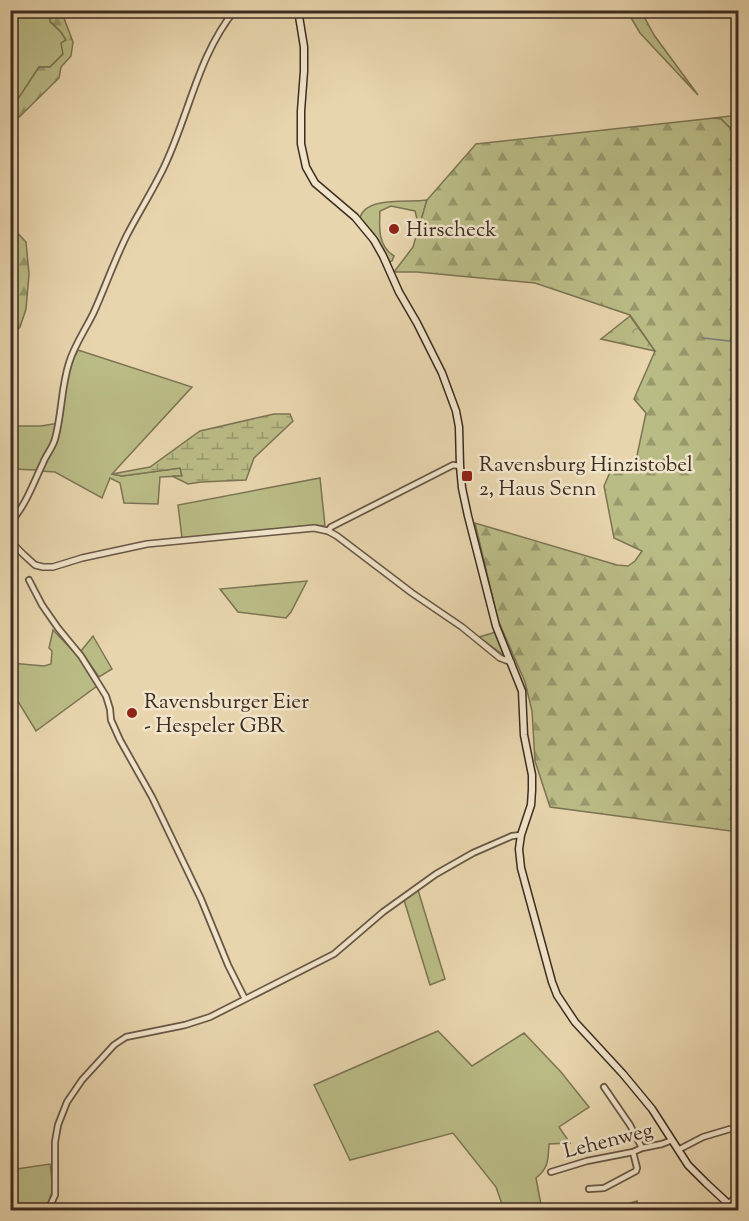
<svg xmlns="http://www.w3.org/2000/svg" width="749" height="1221" font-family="'Sorts Mill Goudy',serif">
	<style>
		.grass { fill: #babc86; stroke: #7c7454; stroke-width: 1.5 }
		.forest { fill: url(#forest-firs); stroke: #7c7454; stroke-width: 1.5 }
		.wetland { fill: url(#wetland-marsh); stroke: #7c7454; stroke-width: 1.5 }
		.park { fill: url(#park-crowns); stroke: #7c7454; stroke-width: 1.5 }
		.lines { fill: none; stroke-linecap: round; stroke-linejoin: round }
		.stream { stroke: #777e7b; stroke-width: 1.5 }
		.minor-casing { stroke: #685645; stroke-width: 8 }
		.tertiary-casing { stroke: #685645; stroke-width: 8 }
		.secondary-casing { stroke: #3d2c22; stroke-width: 9 }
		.minor { stroke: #f0e4ca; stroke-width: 4.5 }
		.tertiary { stroke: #f0e4ca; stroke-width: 5 }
		.secondary { stroke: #f0e4ca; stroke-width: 6 }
		.poi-dot { fill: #8f2418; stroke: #f0e4ca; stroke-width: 2 }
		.labels { text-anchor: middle; stroke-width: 5; stroke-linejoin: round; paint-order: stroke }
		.poi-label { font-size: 21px; fill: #3d2c22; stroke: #f0e4ca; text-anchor: start }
		.street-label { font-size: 21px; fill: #3d2c22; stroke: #f0e4ca }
	</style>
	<defs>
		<pattern id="forest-firs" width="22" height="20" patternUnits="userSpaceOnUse" patternTransform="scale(1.5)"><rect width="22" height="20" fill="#babc86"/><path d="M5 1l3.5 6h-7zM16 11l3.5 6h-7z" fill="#98996d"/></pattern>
		<pattern id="wetland-marsh" width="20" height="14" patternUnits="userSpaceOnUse" patternTransform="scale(1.5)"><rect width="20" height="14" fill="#babc86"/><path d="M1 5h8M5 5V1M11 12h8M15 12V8" fill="none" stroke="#98996d"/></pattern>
		<pattern id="park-crowns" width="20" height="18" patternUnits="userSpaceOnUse" patternTransform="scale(1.5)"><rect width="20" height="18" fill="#babc86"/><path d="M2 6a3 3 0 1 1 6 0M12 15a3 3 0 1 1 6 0" fill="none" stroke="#98996d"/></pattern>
	</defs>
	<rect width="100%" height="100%" fill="#e8d5ad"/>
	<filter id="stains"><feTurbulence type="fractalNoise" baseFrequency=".00333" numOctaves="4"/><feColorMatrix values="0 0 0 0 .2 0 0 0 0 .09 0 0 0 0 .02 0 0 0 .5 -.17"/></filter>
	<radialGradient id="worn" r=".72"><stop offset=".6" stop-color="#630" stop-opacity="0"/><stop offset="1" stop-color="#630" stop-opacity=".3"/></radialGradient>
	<path class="grass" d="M11 11H51L50 22 61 32 66 40 63 54 50 67H39L14 106 11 98Z
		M738 115V136L721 119 714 118Z
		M427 200 419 227 415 211 391 206 380 211C379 228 378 246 394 256L392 261 390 262 374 234 360 218C365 196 409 203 427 200Z
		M78 350 192 387 112 474 122 476 180 468 182 476 160 477 158 504 124 503 120 483 110 478 102 498 55 472 41 471C45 461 53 452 57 442 67 411 61 379 78 350Z
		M53 424H56L54 440 37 470 11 469 10 426H41Z
		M320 478 325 526 315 525 182 538 178 505Z
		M307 581 291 612 286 618 238 612 220 589Z
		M53 630 77 655 97 686 36 731 11 690V663L44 666 51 664 52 651 49 648Z
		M496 632 504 652 502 654 479 637Z
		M93 636 112 669 99 677 81 651Z
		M418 890 445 979 430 985 404 900Z
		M438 1031 472 1066 524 1033 561 1072 589 1107 559 1127 570 1143 549 1144C548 1159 549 1168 536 1178L542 1210H504L496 1187 453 1133 350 1160 314 1085Z
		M50 1164 53 1189 46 1210H11L10 1170Z
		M637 1201 640 1210H607Z"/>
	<path class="forest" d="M51 11H63L62 13 73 42 71 56 61 67 59 78 11 125V98L14 105 39 67H50L63 54 61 43 66 40 61 32 50 21Z
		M627 11H641L654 35 698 95 640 33Z
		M714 118 721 119 738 136V832L550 807 535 761 532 711 525 682 498 620 475 523 617 565 628 566 635 561 642 551 614 538 604 486 611 470 623 473 635 465 646 413 634 399 655 351 630 315 535 283 417 272H394L413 247 427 200 476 144Z
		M11 226 26 242 29 274 26 309 20 327 11 336Z"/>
	<path class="wetland" d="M274 414H290L293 421 254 458 246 480 201 482 188 484 172 476H182L180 468 122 476 112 474 150 467 200 431Z"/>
	<path class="park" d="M630 316 655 351 601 339Z"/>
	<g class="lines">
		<path class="stream" d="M703 338 738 342
			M708 1210 718 1208"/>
		<g class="minor-casing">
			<path id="minor" d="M10 523C26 505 33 484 43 463 46 455 53 447 55 439 62 414 61 388 69 363 74 346 85 330 93 314 105 288 114 261 127 235 139 212 153 190 164 167 189 115 198 55 235 10
				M328 531 331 527 453 465 460 466
				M29 580 42 605 58 628 81 656 106 696 110 709 111 720 120 740 152 797 201 899 228 965 245 999
				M604 1087 630 1125 642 1148
				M678 1150 703 1137 730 1129
				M551 1172 587 1161 633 1152 642 1148 662 1144 672 1140
				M589 1189 604 1188 636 1171 637 1168 633 1152
				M728 1204 738 1195
				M48 1210 55 1195V1142L58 1125 67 1102 82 1080 114 1045 126 1037 185 1025 210 1017 334 954 383 912 436 874 473 853 512 836 521 835"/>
		</g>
		<g class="tertiary-casing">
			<path id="tertiary" d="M10 541 23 554 35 565 43 567H53L82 558 147 544 314 528 328 531 337 536 412 593 462 627 500 658 511 662"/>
		</g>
		<g class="secondary-casing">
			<path id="secondary" d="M298 10 304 47V71L301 111V144L306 167 315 183 355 217 374 240 383 256 399 292 417 323 442 373 456 411 459 427 460 466 462 488 468 516 496 626 522 691 524 735 532 775V790L531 805 521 835 519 849 521 868 552 982 557 995 575 1022 623 1074 652 1109 688 1165 706 1183 735 1210"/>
		</g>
		<use href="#minor" class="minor"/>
		<use href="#tertiary" class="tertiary"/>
		<use href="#secondary" class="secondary"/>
	</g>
	<g class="poi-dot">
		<circle cx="394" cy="229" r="6"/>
		<rect x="461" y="470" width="12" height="12" rx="3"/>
		<circle cx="132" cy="713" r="6"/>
	</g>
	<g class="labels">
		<g class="poi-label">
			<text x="406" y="236">Hirscheck</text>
			<text x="479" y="471">Ravensburg Hinzistobel<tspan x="479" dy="24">2, Haus Senn</tspan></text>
			<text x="144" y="708">Ravensburger Eier<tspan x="144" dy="24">- Hespeler GBR</tspan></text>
		</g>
		<g class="street-label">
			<text transform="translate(608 1140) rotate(-14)" y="7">Lehenweg</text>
		</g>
	</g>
	<rect width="749" height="1221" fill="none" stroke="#e8d5ad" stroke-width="36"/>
	<rect x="12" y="12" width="725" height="1197" fill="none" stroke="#3d2c22" stroke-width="3"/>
	<rect x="18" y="18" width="713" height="1185" fill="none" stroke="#3d2c22" stroke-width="1.5"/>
	<rect width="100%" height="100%" filter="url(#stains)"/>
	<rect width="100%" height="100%" fill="url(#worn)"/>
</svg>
